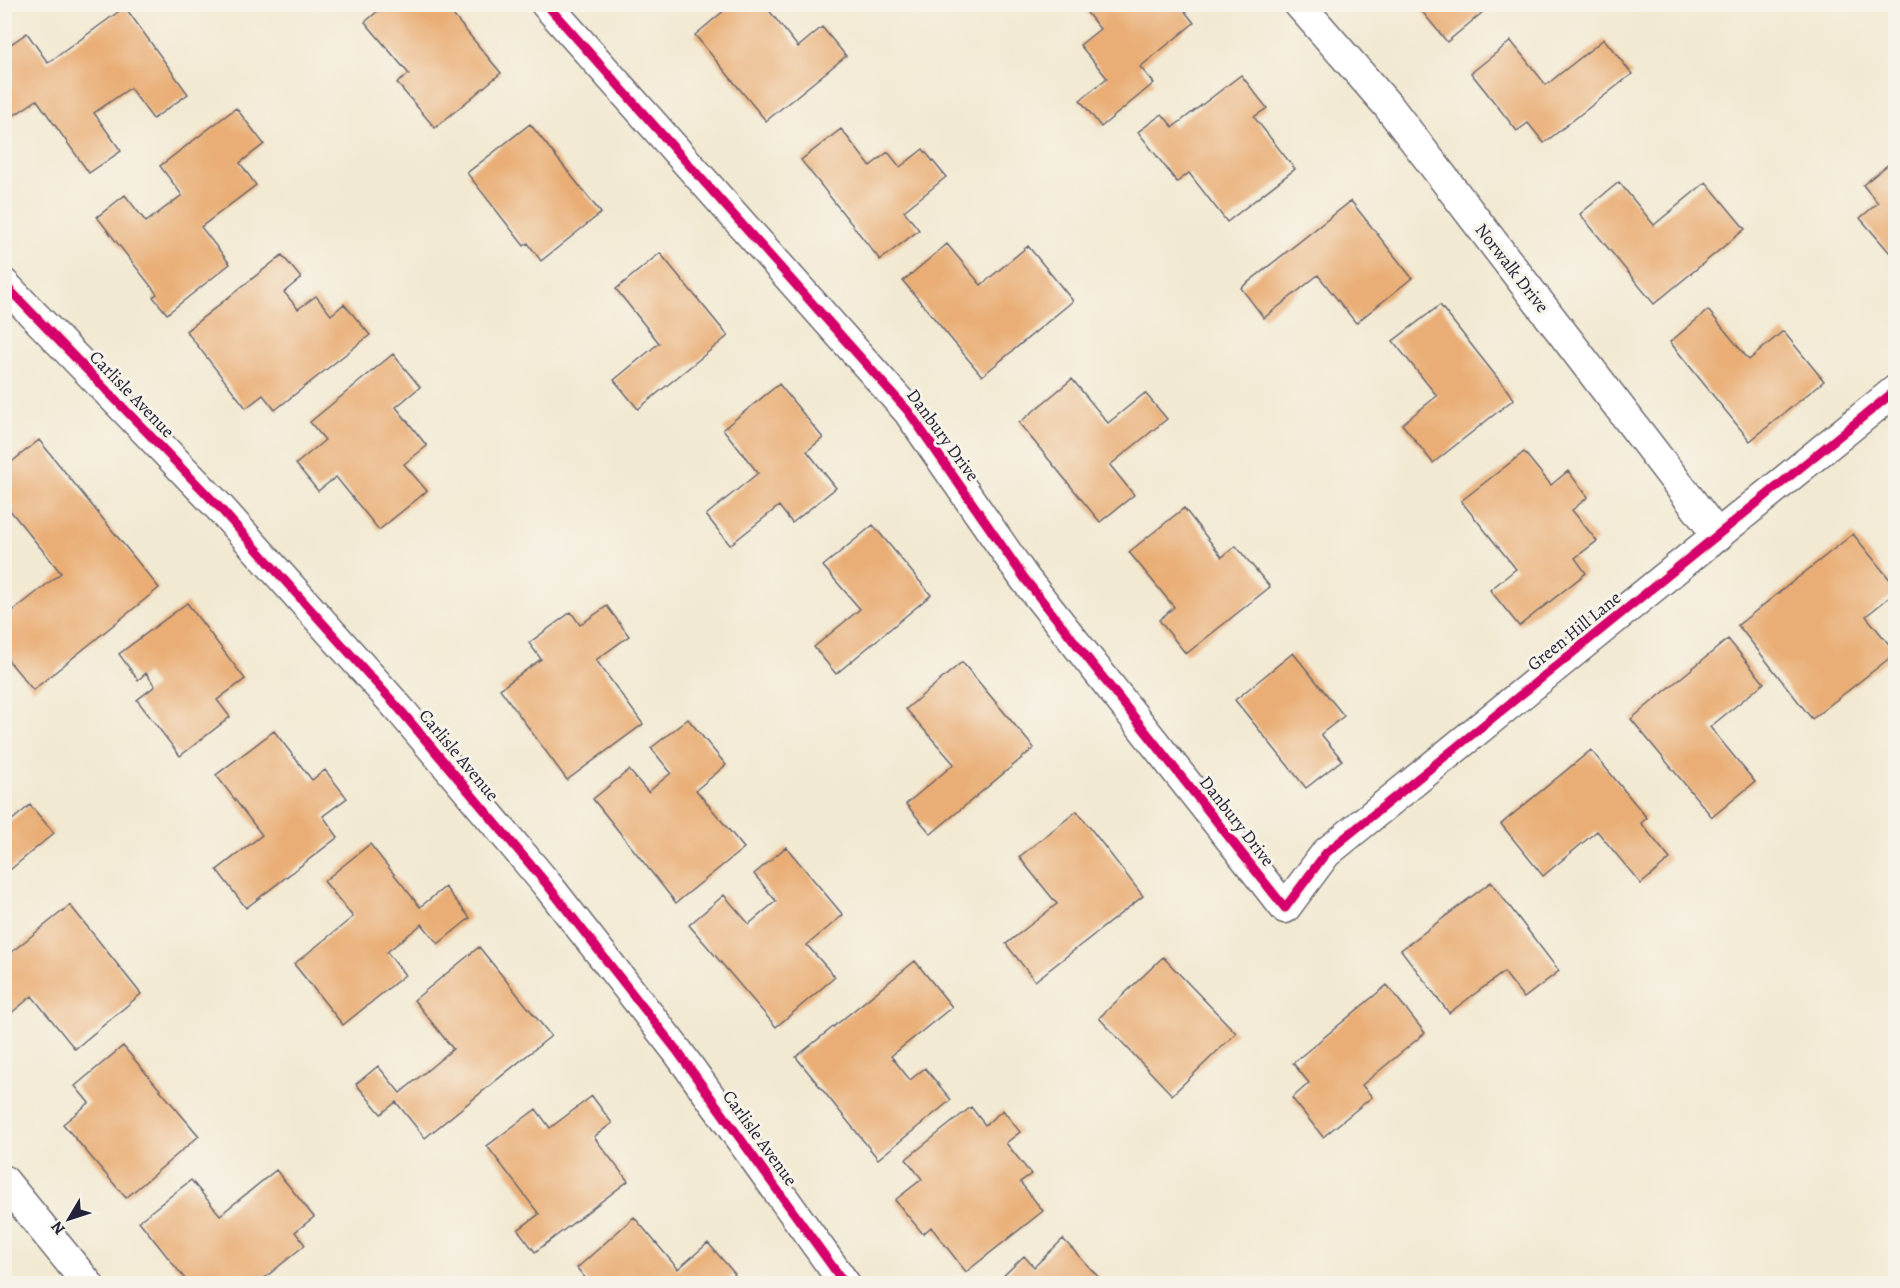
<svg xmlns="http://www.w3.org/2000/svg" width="1900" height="1288" font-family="Alegreya,serif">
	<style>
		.building { fill: #e9ad74 }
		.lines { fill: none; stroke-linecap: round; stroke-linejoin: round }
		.street-casing { stroke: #6b6870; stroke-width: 33 }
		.street { stroke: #fff; stroke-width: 30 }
		.cycleway-casing { stroke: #f7f3e8; stroke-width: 13 }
		.cycleway { stroke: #d6006c; stroke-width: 9 }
		.labels { text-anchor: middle; stroke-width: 6; stroke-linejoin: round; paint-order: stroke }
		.street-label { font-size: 18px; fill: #22223b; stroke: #f7f3e8 }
	</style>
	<rect width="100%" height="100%" fill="#f7f3e8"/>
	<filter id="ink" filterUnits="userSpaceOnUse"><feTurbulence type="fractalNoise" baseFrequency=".0167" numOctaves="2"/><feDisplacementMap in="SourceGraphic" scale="12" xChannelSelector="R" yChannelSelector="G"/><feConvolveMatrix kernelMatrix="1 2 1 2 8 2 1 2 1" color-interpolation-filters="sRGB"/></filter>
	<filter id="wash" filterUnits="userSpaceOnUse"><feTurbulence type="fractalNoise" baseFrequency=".008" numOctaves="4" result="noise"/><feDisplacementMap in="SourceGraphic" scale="24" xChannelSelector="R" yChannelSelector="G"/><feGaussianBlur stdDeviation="1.35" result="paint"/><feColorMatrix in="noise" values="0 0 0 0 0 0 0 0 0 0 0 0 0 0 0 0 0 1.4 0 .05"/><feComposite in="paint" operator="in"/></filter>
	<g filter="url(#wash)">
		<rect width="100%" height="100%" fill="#f2e9d2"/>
		<g id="blocks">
			<path class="building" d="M386 4H444L501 73 435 128 397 83 409 74 365 22Z
				M732 4H764L798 47 822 27 846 56 766 121 695 35Z
				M1080 4H1179L1194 23 1140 67 1154 83 1101 127 1080 100 1107 78 1080 45 1100 29Z
				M1416 4H1477L1483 12 1447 42Z
				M125 7 188 94 153 119 130 88 94 113 121 151 89 173 37 100 7 120 4 116V49L27 33 48 63Z
				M1604 39 1632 74 1544 143 1528 123 1517 131 1471 73 1511 41 1546 85Z
				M1241 75 1267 108 1254 117 1295 169 1227 222 1189 173 1177 182 1138 132 1162 114 1173 127Z
				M236 108 264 144 240 163 256 185 201 227 230 264 167 314 153 297 157 294 97 217 125 195 146 222 182 195 160 166Z
				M530 124 601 213 541 261 528 243 524 246 467 173Z
				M841 129 870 166 888 152 900 167 923 149 946 177 904 211 919 230 880 260 801 160Z
				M1896 158V260L1860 218 1878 203 1863 185Z
				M1619 182 1654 225 1706 182 1745 229 1654 304 1580 214Z
				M1351 201 1412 278 1356 323 1318 275 1264 318 1241 288Z
				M947 244 981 285 1028 246 1073 301 982 376 903 281Z
				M660 253 728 336 638 409 614 380 659 343 616 289Z
				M282 255 301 278 284 292 298 309 316 296 331 315 344 304 370 335 275 410 263 395 246 408 186 331Z
				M1440 305 1514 399 1433 463 1402 424 1437 396 1393 341Z
				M1708 310 1749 360 1783 331 1824 381 1750 441 1670 342Z
				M393 354 420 387 396 407 427 446 404 464 427 491 379 530 336 477 318 491 296 464 325 440 310 422Z
				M1072 379 1108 423 1145 393 1167 419 1110 465 1134 495 1100 522 1019 423Z
				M779 384 823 438 807 451 836 488 792 523 779 506 730 545 706 515 758 473 723 429Z
				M39 440 159 588 33 690 4 655V618L61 573 4 503V468Z
				M1524 452 1551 485 1568 471 1588 497 1572 510 1597 541 1575 558 1586 573 1519 626 1490 590 1516 569 1461 501Z
				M1184 508 1222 557 1236 546 1270 587 1186 654 1159 620 1174 607 1129 552Z
				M873 525 931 595 836 674 814 647 860 609 823 566Z
				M1853 534 1896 587V592L1866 616 1896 653 1812 719 1738 625Z
				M187 603 245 679 217 700 230 717 180 756 137 700 155 686 146 673 138 680 119 654Z
				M607 606 629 636 596 660 643 724 567 780 500 689 541 659 529 643 571 612 580 625Z
				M1728 639 1764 683 1710 727 1755 782 1712 817 1631 719Z
				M1293 653 1344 716 1321 734 1342 760 1306 788 1235 700Z
				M962 662 1034 748 931 834 906 804 954 764 906 709Z
				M688 719 726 765 696 790 744 848 676 903 593 799 629 770 648 792 671 773 651 748Z
				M274 731 312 780 325 770 347 798 323 816 338 837 246 908 217 870 262 835 216 775Z
				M1591 750 1647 818 1641 823 1670 859 1641 884 1597 831 1543 876 1501 824Z
				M30 805 54 833 4 875V827Z
				M1077 811 1143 896 1035 981 1006 944 1057 904 1019 857Z
				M370 844 420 907 445 887 470 918 438 944 422 924 387 952 405 975 343 1025 294 964 353 917 324 881Z
				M786 847 843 915 807 945 835 977 776 1027 689 925 724 895 749 924 776 901 754 874Z
				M1491 882 1559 971 1524 998 1504 972 1449 1013 1401 950Z
				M70 905 141 994 75 1049 32 996 4 1019V958Z
				M479 947 551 1036 425 1138 396 1102 381 1114 356 1084 378 1066 400 1093 453 1049 414 1000Z
				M1163 957 1236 1033 1172 1095 1099 1018Z
				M915 961 952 1007 891 1056 910 1080 925 1068 951 1100 878 1159 796 1057Z
				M1387 985 1425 1033 1362 1085 1372 1097 1323 1137 1292 1098 1309 1083 1293 1063Z
				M123 1046 199 1136 126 1198 63 1124 89 1103 75 1086Z
				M592 1096 612 1123 594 1137 628 1181 535 1252 518 1230 539 1214 487 1146 536 1109 550 1128Z
				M971 1107 985 1125 1003 1110 1020 1132 1006 1143 1031 1174 1020 1182 1043 1211 966 1272 931 1227 923 1234 895 1200 922 1179 906 1159Z
				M276 1170 314 1217 295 1232 305 1245 257 1284H189L139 1221 191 1180 220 1215Z
				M634 1217 678 1269 708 1243 735 1274 724 1284H590L577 1268Z
				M1063 1239 1103 1282 1101 1284H995L1024 1256 1034 1267Z"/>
		</g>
	</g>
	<g filter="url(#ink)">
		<use href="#blocks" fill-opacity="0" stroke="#6b6870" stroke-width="1.5"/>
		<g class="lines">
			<g class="street-casing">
				<path id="street" d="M546 4 908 411 1025 579 1285 908 1326 853 1896 390
					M1299 4 1389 107 1718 536
					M4 284 220 508 402 712 545 882 678 1052 845 1284
					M4 1181 88 1284"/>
			</g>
			<use href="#street" class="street"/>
			<g class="cycleway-casing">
				<path id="cycleway" d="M546 4 908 411 1025 579 1285 908 1326 853 1896 390
					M4 284 220 508 402 712 545 882 678 1052 845 1284"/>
			</g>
			<use href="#cycleway" class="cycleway"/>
		</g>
	</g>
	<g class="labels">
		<g class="street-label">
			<text transform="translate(1512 268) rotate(52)" y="6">Norwalk Drive</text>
			<text transform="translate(132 394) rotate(46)" y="6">Carlisle Avenue</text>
			<text transform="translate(943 435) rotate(54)" y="6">Danbury Drive</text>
			<text transform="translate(1574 631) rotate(-39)" y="6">Green Hill Lane</text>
			<text transform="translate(459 755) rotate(50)" y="6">Carlisle Avenue</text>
			<text transform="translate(1237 821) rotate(52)" y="6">Danbury Drive</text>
			<text transform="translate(760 1138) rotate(54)" y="6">Carlisle Avenue</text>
		</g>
	</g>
	<rect width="1900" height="1288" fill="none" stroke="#f7f3e8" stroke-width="24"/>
	<g transform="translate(69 1219) rotate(231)" stroke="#f7f3e8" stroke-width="4.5" paint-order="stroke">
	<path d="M0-4.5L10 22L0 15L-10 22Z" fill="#22223b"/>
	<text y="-9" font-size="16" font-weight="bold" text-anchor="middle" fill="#22223b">N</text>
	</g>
</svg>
